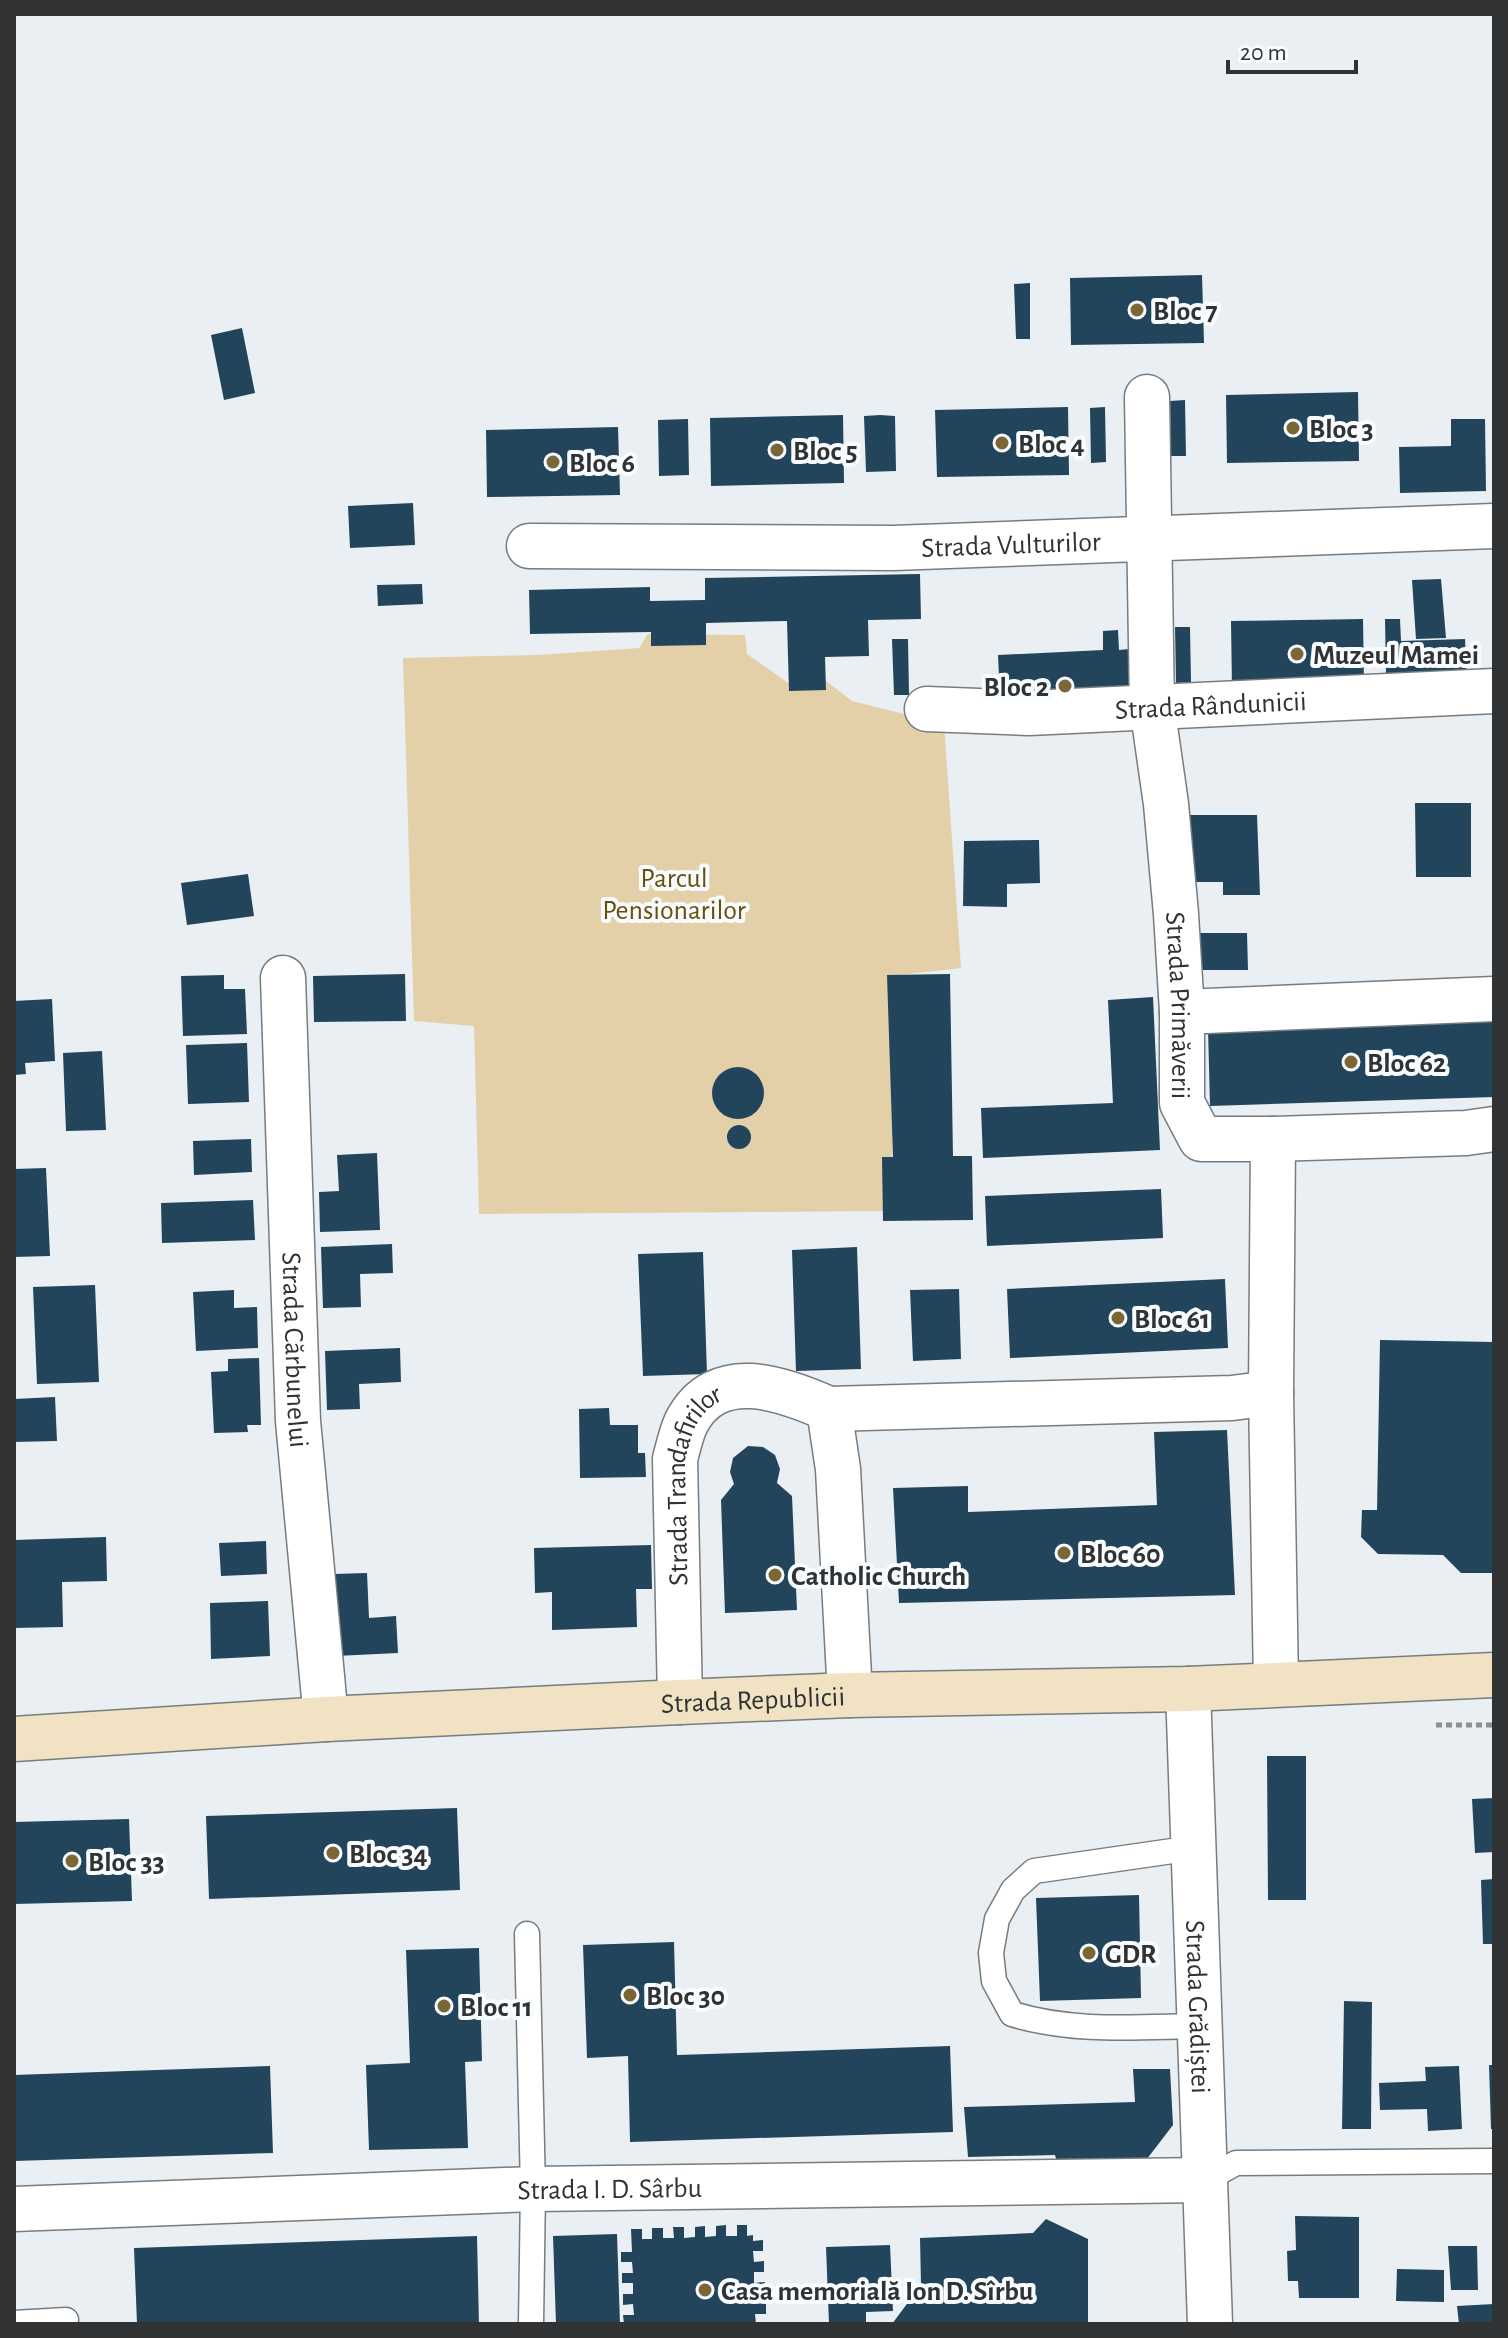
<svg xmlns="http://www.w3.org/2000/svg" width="1508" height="2338" font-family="'Alegreya Sans',sans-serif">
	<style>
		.green { fill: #e3d0a9 }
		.building { fill: #22455c }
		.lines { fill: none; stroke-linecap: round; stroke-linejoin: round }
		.service-casing { stroke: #777c7f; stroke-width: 27 }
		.minor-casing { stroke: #777c7f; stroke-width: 47 }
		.secondary-casing { stroke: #777c7f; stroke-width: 47 }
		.path { stroke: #8d9093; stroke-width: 5; stroke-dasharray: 6 4; stroke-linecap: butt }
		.service { stroke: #fff; stroke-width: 24 }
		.minor { stroke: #fff; stroke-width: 44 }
		.secondary { stroke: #f0e2c2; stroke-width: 44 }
		.poi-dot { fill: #7b6635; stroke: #f9fcfe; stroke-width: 3 }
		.labels { text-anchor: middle; stroke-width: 8; stroke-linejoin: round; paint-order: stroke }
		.poi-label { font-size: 28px; font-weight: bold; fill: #303233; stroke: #f9fcfe; text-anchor: start }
		.street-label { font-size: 28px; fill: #303233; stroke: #f9fcfe }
		.park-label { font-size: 28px; fill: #694f09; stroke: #f9fcfe }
	</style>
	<rect width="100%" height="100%" fill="#eaeff3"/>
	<path class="green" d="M648 634 745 635 747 654 791 685 826 681 852 701 944 724 961 968 899 975 890 1211 479 1214 474 1026 414 1021 403 658 538 655 639 648Z"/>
	<path class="building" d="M1202 275 1204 343 1071 345 1070 278Z
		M1030 283V339H1016L1014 284Z
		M242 328 255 393 224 400 211 335Z
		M1358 392 1359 461 1227 463 1226 395Z
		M1185 400 1186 456H1171L1170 401Z
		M1068 407 1069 475 937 477 935 410Z
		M1105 407 1106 462 1091 463 1090 408Z
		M843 415 844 483 711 486 710 418Z
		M880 415 895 416 896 471 866 472 864 416Z
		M688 419 689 475 659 476 658 420Z
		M1451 419H1485L1486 491 1400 493 1399 447 1451 446Z
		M618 427 620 495 487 497 486 430Z
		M413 503 415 545 350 548 348 506Z
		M920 574 921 619 868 620 869 656 825 657 826 690 789 691 787 621 706 623V645L651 646V632L530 634 529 590 650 587V601L705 600V578Z
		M1441 579 1446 638 1416 639 1412 580Z
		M422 584 423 604 378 606 377 585Z
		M1363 619 1364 687 1232 689 1231 621Z
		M1385 619H1400L1401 641 1465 639 1467 685 1386 674Z
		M1175 627H1190L1191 682 1176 683Z
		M1118 630 1119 650 1129 649 1133 717 1001 723 998 655 1103 650V631Z
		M892 639H908L909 695H894Z
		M1415 803H1471V877H1416Z
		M1189 815H1257L1260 895H1223V882H1191Z
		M1039 840 1040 883 1007 884V907L963 906 964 841Z
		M248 874 254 916 187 925 181 883Z
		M1190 933H1247L1248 970H1191Z
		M405 974 406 1021 314 1022 313 976Z
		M950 974 953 1156H972L973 1220 883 1221 882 1157H893L887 975Z
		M224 975V989H245L247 1034 183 1036 181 976Z
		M1153 997 1160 1150 983 1158 981 1108 1113 1103 1108 1000Z
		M52 999 55 1061 25 1063 26 1074 14 1075V1001Z
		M1494 1019V1097L1210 1106 1208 1028Z
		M247 1043 249 1102 188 1104 186 1045Z
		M102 1051 106 1130 66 1131 63 1053Z
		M712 1093a26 26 0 1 1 52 0a26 26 0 1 1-52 0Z
		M727 1137a12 12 0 1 1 24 0a12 12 0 1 1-24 0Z
		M251 1139 252 1172 194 1175 193 1141Z
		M377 1153 380 1230 320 1232 319 1192 339 1191 337 1155Z
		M46 1168 50 1256 14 1257V1169Z
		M1161 1189 1163 1238 987 1246 985 1196Z
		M253 1200 255 1240 162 1243 161 1203Z
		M392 1244 393 1273 360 1274 361 1307 323 1308 321 1247Z
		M857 1247 861 1369 796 1371 792 1250Z
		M703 1252 707 1374 643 1376 638 1254Z
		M1225 1279 1228 1348 1010 1358 1007 1289Z
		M95 1285 99 1382 37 1384 33 1287Z
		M959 1289 961 1359 913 1361 910 1290Z
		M234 1290V1308L257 1307 258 1348 196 1351 193 1292Z
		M1380 1340 1494 1342V1573H1461L1443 1555 1378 1554 1361 1537 1362 1510H1377Z
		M400 1348 401 1382 359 1384 360 1409 327 1410 325 1351Z
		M259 1358 261 1425H247L248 1432 214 1433 211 1372 228 1371V1359Z
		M55 1397 57 1441 14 1442V1399Z
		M609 1408 610 1425H638V1453H645L646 1477 580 1478 579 1409Z
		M1227 1430 1235 1595 899 1603 893 1488 968 1486V1512L1157 1505 1154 1432Z
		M748 1446 763 1447 775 1455 780 1469 777 1483 792 1496 797 1610 725 1613 721 1500 734 1484 730 1472 733 1458Z
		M106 1537 107 1581 62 1582 63 1627 14 1628V1540Z
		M266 1541 267 1574 221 1576 219 1543Z
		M651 1545 652 1589H636L637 1627 552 1630V1592L535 1593 534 1548Z
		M367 1573 369 1618 396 1616 398 1653 336 1656 333 1574Z
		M268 1601 270 1656 211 1659 210 1603Z
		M1267 1756H1306V1900H1268Z
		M1494 1798V1852L1475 1853 1472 1799Z
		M457 1808 460 1890 209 1899 206 1816Z
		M129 1819 132 1901 14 1904V1822Z
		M1494 1879V1944H1483L1481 1880Z
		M1139 1895 1141 1998 1040 2001 1036 1898Z
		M674 1942 677 2055 950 2046 953 2132 630 2142 628 2056 587 2058 583 1945Z
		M479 1948 482 2061 465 2062 468 2148 369 2150 366 2065 410 2063 406 1950Z
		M1344 2001 1372 2002 1371 2129H1342Z
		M1489 2065H1494V2129H1491Z
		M270 2066 273 2153 14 2161V2075Z
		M1459 2066 1462 2129 1428 2131 1427 2109 1380 2110 1379 2083 1426 2081 1425 2067Z
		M1133 2069H1170L1173 2125 1140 2168 1059 2170 1055 2155 968 2157 964 2107 1135 2102Z
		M1295 2216 1359 2217V2298H1299L1298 2281H1288L1287 2251 1296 2250Z
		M1046 2219 1088 2239V2324H892L921 2285 920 2238 1033 2233Z
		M726 2225V2236H737V2225H747V2236L753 2235V2241L763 2240V2251H753L754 2262 764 2261V2272H754V2283L765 2282V2293H755V2304L766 2303V2314H755L756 2324H624L623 2315H634L633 2304 623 2305V2294H633V2283H622V2273H633L632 2262H621V2252H632L631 2229H642V2239H652V2228H663V2238H674L673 2227H684V2238L695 2237V2227L705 2226V2237L716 2236V2226Z
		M617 2234 620 2324H556L553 2236Z
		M477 2236 479 2324H137L134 2248Z
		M890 2245 893 2311 866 2312V2324H829L826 2247Z
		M1448 2246H1477L1478 2290H1451Z
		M1397 2269 1444 2270V2302L1396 2301Z
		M1494 2304V2324H1459L1457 2306Z"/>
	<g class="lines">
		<g class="service-casing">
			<path id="service" d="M1193 1848 1034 1871 1013 1890 997 1919 991 1953 994 1981 1012 2014C1075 2033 1136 2027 1200 2026
				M527 1934 533 2189 531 2324
				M1205 2180 1236 2163 1494 2161
				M14 2323 66 2320"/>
		</g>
		<g class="minor-casing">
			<g id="minor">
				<path id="s1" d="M1147 397 1152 706 1166 804 1176 914 1182 1012V1103L1201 1139H1273L1271 1393 1276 1684"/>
				<path id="s2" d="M529 546 893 548 1494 526"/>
				<path id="s3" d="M927 709 1029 713 1494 691"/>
				<path id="s4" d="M283 978 298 1421 326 1719"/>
				<path d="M1182 1012 1494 999"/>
				<path d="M1273 1139 1466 1133 1494 1129"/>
				<path d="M829 1409 1232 1398 1271 1393"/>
				<path id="s5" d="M1188 1689 1210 2324"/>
				<path id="s6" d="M680 1702 675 1459C678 1448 681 1434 686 1423 716 1364 782 1388 829 1409L838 1469 850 1695"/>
				<path id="s7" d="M14 2209 533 2189 1205 2180"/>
			</g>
		</g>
		<g class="secondary-casing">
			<g id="secondary">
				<path id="s8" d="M14 1739 326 1719 680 1702 850 1695 1188 1689 1494 1675"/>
			</g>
		</g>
		<path class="path" d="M1436 1725H1494"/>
		<use href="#service" class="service"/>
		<use href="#minor" class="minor"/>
		<use href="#secondary" class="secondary"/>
	</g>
	<g class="poi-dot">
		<circle cx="1137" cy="310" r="8"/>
		<circle cx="1293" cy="428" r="8"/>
		<circle cx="1002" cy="443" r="8"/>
		<circle cx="777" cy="450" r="8"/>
		<circle cx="553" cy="462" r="8"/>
		<circle cx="1297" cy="654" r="8"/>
		<circle cx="1065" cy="686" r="8"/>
		<circle cx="1351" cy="1062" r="8"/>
		<circle cx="1118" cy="1318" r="8"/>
		<circle cx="1064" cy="1553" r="8"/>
		<circle cx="775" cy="1575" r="8"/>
		<circle cx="333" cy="1853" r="8"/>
		<circle cx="72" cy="1861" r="8"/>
		<circle cx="1089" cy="1953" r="8"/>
		<circle cx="630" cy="1995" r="8"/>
		<circle cx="444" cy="2006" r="8"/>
		<circle cx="705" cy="2290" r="8"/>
	</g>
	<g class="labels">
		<g class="poi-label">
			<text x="1153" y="320">Bloc 7</text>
			<text x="1309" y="438">Bloc 3</text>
			<text x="1018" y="453">Bloc 4</text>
			<text x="793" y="460">Bloc 5</text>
			<text x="569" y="472">Bloc 6</text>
			<text x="1313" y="664">Muzeul Mamei</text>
			<text x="1049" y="696" text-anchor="end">Bloc 2</text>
			<text x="1367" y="1072">Bloc 62</text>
			<text x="1134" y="1328">Bloc 61</text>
			<text x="1080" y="1563">Bloc 60</text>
			<text x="791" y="1585">Catholic Church</text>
			<text x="349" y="1863">Bloc 34</text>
			<text x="88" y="1871">Bloc 33</text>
			<text x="1105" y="1963">GDR</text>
			<text x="646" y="2005">Bloc 30</text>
			<text x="460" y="2016">Bloc 11</text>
			<text x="721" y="2300">Casa memorială Ion D. Sîrbu</text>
		</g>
		<g class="street-label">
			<text dy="10" stroke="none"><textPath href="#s2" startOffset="482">Strada Vulturilor</textPath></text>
			<text dy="10" stroke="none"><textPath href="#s3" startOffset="284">Strada Rândunicii</textPath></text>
			<text dy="10" stroke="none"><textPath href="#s1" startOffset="610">Strada Primăverii</textPath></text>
			<text dy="10" stroke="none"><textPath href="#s4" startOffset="372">Strada Cărbunelui</textPath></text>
			<text dy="10" stroke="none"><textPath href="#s6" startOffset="222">Strada Trandafirilor</textPath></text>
			<text dy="10" stroke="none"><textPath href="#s8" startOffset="740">Strada Republicii</textPath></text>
			<text dy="10" stroke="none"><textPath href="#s5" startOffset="318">Strada Grădiștei</textPath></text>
			<text dy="10" stroke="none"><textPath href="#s7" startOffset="596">Strada I. D. Sârbu</textPath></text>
		</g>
		<g class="park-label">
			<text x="674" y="887">Parcul<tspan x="674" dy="32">Pensionarilor</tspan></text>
		</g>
	</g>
	<rect width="1508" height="2338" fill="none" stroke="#303233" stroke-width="32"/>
	<path d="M1228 60v12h128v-12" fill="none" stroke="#303233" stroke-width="4"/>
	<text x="1240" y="60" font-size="24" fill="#303233" stroke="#f9fcfe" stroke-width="6" paint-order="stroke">20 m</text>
</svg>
